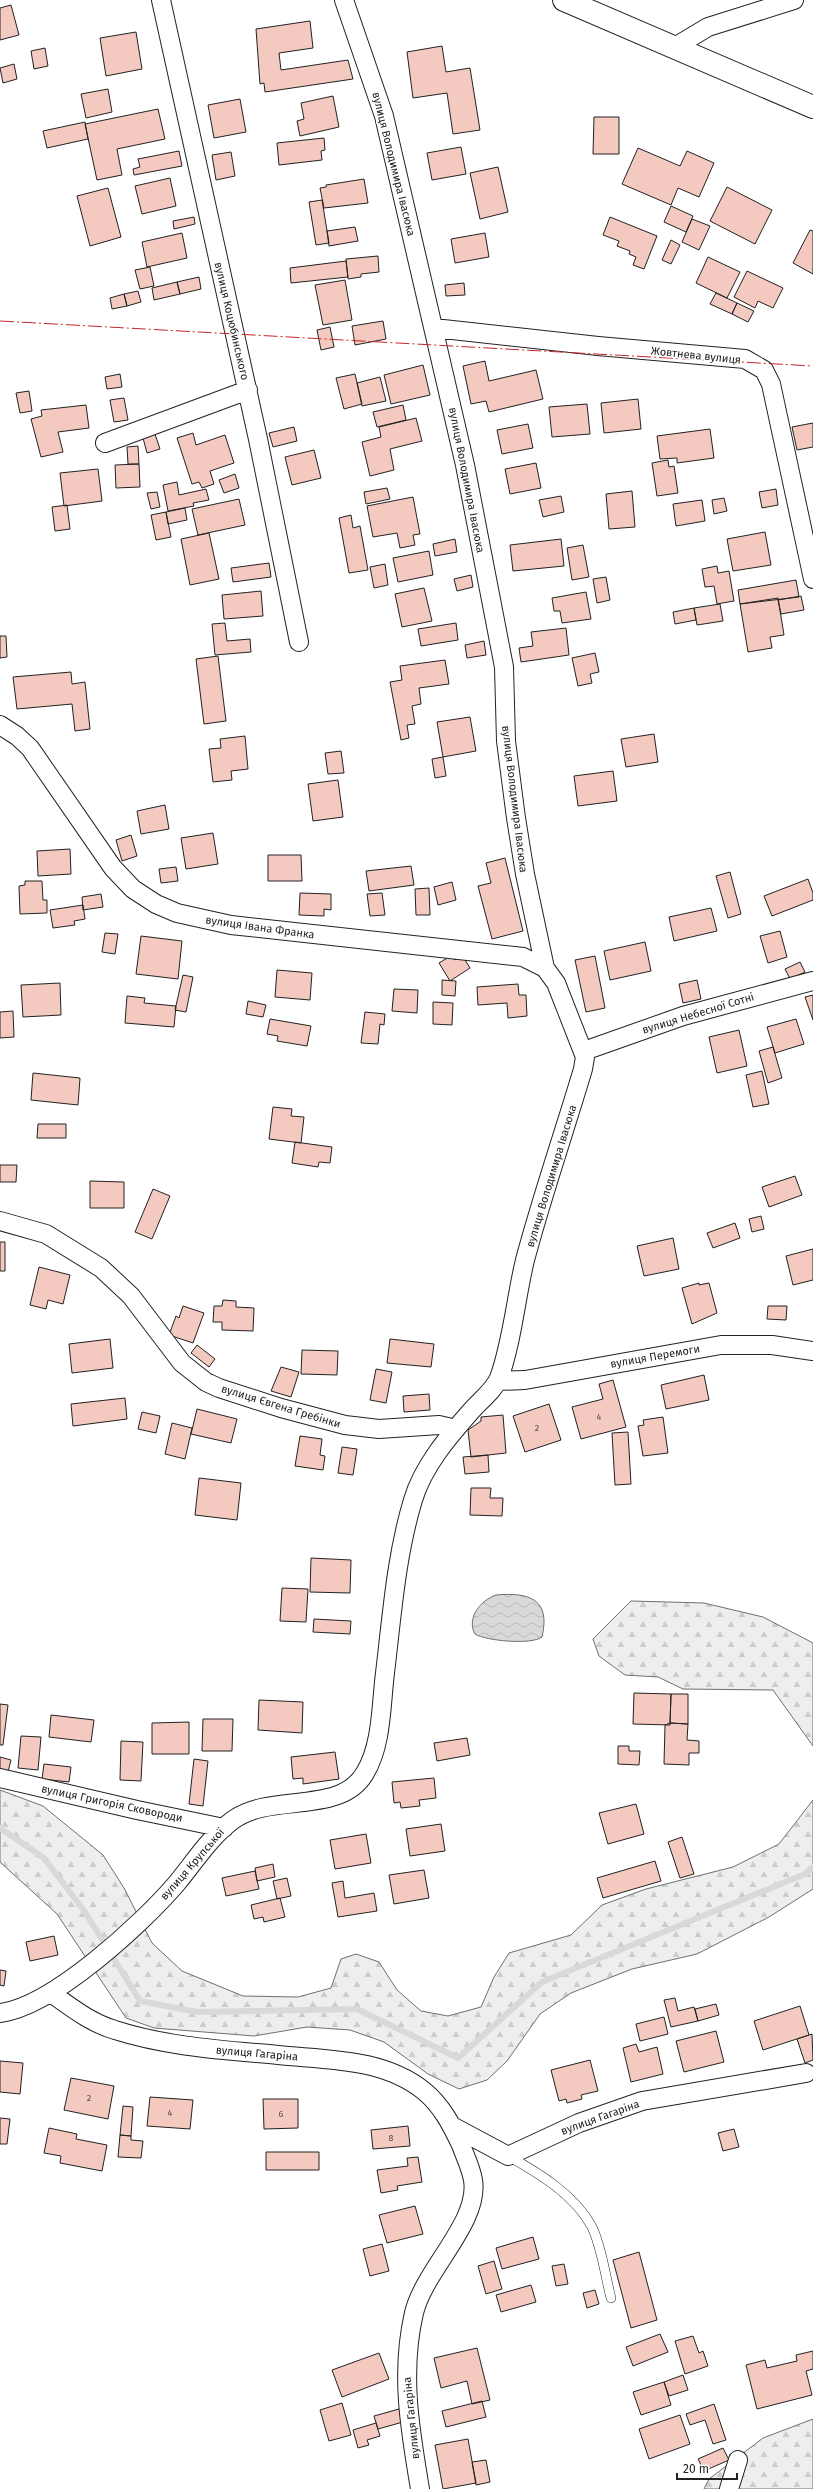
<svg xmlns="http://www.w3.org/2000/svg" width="813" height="2489" font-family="'Fira Sans',sans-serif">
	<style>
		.forest { fill: url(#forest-firs); stroke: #6f6f6f }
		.water { fill: url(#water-waves); stroke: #6f6f6f }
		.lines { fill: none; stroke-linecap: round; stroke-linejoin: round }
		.stream { stroke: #d9d9d9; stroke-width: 6 }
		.building { fill: #f3c9c0; stroke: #222 }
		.service-casing { stroke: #222; stroke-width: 10 }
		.minor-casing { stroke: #222; stroke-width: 20 }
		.primary-casing { stroke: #222; stroke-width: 24 }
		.service { stroke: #fff; stroke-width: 9 }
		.minor { stroke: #fff; stroke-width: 18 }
		.primary { stroke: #fff; stroke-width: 22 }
		.power { stroke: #c62828; stroke-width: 1; stroke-dasharray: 14 3 2 3; stroke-linecap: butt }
		.labels { text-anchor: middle; stroke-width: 3; stroke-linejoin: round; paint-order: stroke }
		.number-label { font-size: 9px; fill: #564c4a }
		.street-label { font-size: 11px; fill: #222; stroke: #fff }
	</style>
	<defs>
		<pattern id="forest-firs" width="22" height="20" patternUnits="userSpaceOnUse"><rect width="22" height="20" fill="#eee"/><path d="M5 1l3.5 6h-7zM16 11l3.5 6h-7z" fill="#ccc"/></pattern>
		<pattern id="water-waves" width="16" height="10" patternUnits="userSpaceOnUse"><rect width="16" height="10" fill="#d9d9d9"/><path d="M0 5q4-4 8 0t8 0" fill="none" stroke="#bababa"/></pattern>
	</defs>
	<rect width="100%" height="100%" fill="#fff"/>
	<path class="forest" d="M631 1601 704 1603 763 1617 813 1643V1746L773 1690 683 1689 658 1677 625 1675 599 1656 593 1639Z
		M0 1790 43 1806 103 1855 124 1888 152 1943 182 1971 243 1996 298 1997 331 1988 341 1959 356 1954 379 1962 397 1990 421 2011 448 2016 481 2007 494 1977 509 1953 571 1935 602 1905 646 1889 733 1867 779 1844 813 1800V1889L769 1917 697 1954 632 1969 571 1993 540 2014 507 2061 487 2080 459 2089 428 2074 384 2042 350 2030 307 2027 254 2036 154 2028 126 2018 57 1914 0 1862Z
		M813 2419V2489H704L709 2479 763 2438Z"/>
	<path class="water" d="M496 1595C529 1592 551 1599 542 1637 532 1645 486 1641 475 1634 466 1618 481 1600 496 1595Z"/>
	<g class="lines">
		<path class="stream" d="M0 1828 44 1858 85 1912 140 2001 197 2012 357 2009 458 2058 542 1982 805 1874 813 1867"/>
	</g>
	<path class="building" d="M11 5 19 35 0 40V8Z
		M310 21 313 48 279 53 281 70 348 60 353 79 265 92 264 83 260 84 256 29Z
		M136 32 142 69 106 76 100 38Z
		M442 46 446 72 470 68 480 130 453 134 447 93 413 98 407 52Z
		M45 48 48 66 34 69 31 51Z
		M14 64 17 79 3 83 0 68Z
		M108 89 112 112 86 118 81 94Z
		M333 96 339 127 300 136 297 121 304 119 301 103Z
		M240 99 246 132 214 138 208 105Z
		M158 109 165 139 117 149 122 175 97 180 85 124Z
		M594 117H619V154H593Z
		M85 122 88 139 47 148 43 131Z
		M324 138 325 150 321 151 322 160 279 165 277 143Z
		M461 147 466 174 432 180 427 153Z
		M638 148 680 166 687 151 714 163 699 197 678 188 671 205 622 184Z
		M179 151 182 166 134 175 133 169 140 167 138 159Z
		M231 152 235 176 216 180 212 155Z
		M498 167 508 212 480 219 470 173Z
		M170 178 176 206 142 214 135 186Z
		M364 179 368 203 324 208 320 188 326 187V185Z
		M727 187 772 210 755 244 710 221Z
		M108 188 121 237 90 246 77 196Z
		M322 200 329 243 316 245 309 202Z
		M671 206 693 216 686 232 664 222Z
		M194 217 195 224 174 229 173 221Z
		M610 217 657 236 644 269 633 265 636 257 629 254 630 251 617 246 619 241 603 235Z
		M692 219 710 226 699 250 682 242Z
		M355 227 358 241 329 246 327 231Z
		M810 230 813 231V274L793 263Z
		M182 233 187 258 147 267 142 242Z
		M485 233 489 257 455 263 451 239Z
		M671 240 680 245 671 264 662 260Z
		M378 256 379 272 361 274V277L348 279 346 259Z
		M708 257 740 272 727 298 696 283Z
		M346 261 348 277 291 283 290 268Z
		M150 267 154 286 140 289 135 270Z
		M747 271 783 288 773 308 758 301 755 308 734 297Z
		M199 277 201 289 180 294 177 282Z
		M345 280 352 320 323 325 315 285Z
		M177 282 180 294 154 300 152 288Z
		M464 283 465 295 446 296 445 285Z
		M138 291 141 302 127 306 124 294Z
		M716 293 737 303 732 314 710 304Z
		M124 294 127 306 112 309 110 298Z
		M737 303 754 311 748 322 732 314Z
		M383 321 386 339 355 345 352 326Z
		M330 327 334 347 321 350 317 330Z
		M485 361 489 381 536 370 543 399 489 412 486 401 471 404 463 366Z
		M423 365 430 395 391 404 384 375Z
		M120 374 122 387 107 389 105 377Z
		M355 374 362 404 344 409 336 378Z
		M380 377 386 401 362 406 357 383Z
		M29 391 32 411 20 413 16 393Z
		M124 398 128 420 114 422 110 400Z
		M638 399 641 429 604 433 601 403Z
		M587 404 590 434 552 437 549 407Z
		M86 405 89 428 58 432 63 452 41 457 31 419 42 416 41 410Z
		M403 405 406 420 377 427 373 412Z
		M416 418 422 441 390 449 394 470 370 476 362 442 381 437 379 427Z
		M813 423V447L797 450 792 427Z
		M528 424 533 448 502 454 497 430Z
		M294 427 297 441 273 447 269 433Z
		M710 429 714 458 677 463V458L660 459 657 436Z
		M193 433 196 445 225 435 234 463 210 471 214 484 202 488 199 482 192 484 177 438Z
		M155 434 160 449 147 453 143 438Z
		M138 446 139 464H128L127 447Z
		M314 450 321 478 292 485 285 457Z
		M668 460 669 467 674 466 678 493 657 496 652 463Z
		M536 463 541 488 510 494 505 469Z
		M139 464 140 487 116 488 115 465Z
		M98 469 102 501 64 506 60 473Z
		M235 474 239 488 224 493 219 480Z
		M177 482 179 495 206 489 209 500 193 503 194 506 168 511 163 485Z
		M387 488 390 499 366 504 364 492Z
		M776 489 778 505 762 508 759 492Z
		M632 491 635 527 609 529 606 494Z
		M157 492 160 507 151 509 147 493Z
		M561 496 564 512 543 517 539 500Z
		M413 497 420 534 413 535 415 545 400 548 397 533 373 537 367 506Z
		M724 498 727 511 714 514 712 500Z
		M239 499 245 525 198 535 192 509Z
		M702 500 705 521 676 526 673 504Z
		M67 505 70 529 55 531 52 507Z
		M185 508 187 520 168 524 166 512Z
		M166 512 171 537 156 540 151 515Z
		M351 515 353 528 360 526 368 570 349 573 339 518Z
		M765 532 771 565 733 571 727 539Z
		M209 533 219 579 190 585 181 539Z
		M455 539 457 552 435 556 433 544Z
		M561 539 564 566 513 571 510 545Z
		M583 545 589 577 572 580 567 548Z
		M429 551 433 575 398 582 393 558Z
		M269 563 271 577 233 582 231 568Z
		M385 564 388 585 374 588 370 567Z
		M717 566 718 573 729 571 734 601 717 604 714 586 705 587 702 569Z
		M471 575 473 587 457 591 454 579Z
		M606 577 610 600 597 603 593 579Z
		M796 580 799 597 740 604 738 590Z
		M424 588 432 621 402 627 395 594Z
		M261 591 263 616 224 619 222 595Z
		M586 592 591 619 562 623 560 611H554L552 598Z
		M801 596 804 610 781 614 778 600Z
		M778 598 784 635 770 637 772 648 748 652 740 604Z
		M720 604 723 621 697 625 694 608Z
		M694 608 696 620 675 624 673 612Z
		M225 623 227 641 250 639 251 652 215 655 212 624Z
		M456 623 458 640 421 646 418 629Z
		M566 628 569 655 521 662 519 648 533 646 531 632Z
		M0 636H6L7 657 0 658Z
		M484 641 486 655 467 658 465 645Z
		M595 653 599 672 590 674 592 683 578 686 572 658Z
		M218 656 226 721 204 724 196 659Z
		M445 660 449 684 419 688 421 704 412 706 415 724 407 725 409 738 401 740 390 682 402 680 400 666Z
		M71 672 72 684 85 682 90 729 75 731 72 704 17 709 13 677Z
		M470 717 476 751 443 757 437 722Z
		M654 734 658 762 626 767 621 739Z
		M245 736 248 769 231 771 232 780 213 782 209 749 221 748 220 739Z
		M341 751 344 773 328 774 325 753Z
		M443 757 446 776 435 778 432 759Z
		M613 771 617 801 578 806 574 776Z
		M338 780 343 817 313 821 308 784Z
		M165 805 169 829 141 834 137 811Z
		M213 833 218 864 186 869 181 838Z
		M131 835 137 856 122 861 116 840Z
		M70 849 71 874 38 876 37 851Z
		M268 855H301L302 881H268Z
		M505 858 523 931 492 939 478 886 491 883 486 863Z
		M411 866 414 885 369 891 366 871Z
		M176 867 178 881 161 883 159 869Z
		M730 872 741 914 728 918 716 876Z
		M808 879 813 893V900L772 916 764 896Z
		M25 881H42L43 900H47V913L20 914 19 886 25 885Z
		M452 882 456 900 438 905 434 887Z
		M429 888 430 915H416L415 889Z
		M300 893 331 894V910L324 909V916L299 915Z
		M382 893 385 915 370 916 367 894Z
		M101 894 103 907 83 910 82 897Z
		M83 905 85 919 74 921 75 925 53 928 50 910Z
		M711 908 717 931 674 941 669 917Z
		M780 931 787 957 768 963 760 936Z
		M105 933 118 934 115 954 102 952Z
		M141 936 182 941 178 979 136 974Z
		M645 942 651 971 610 980 604 951Z
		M452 955 455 960 462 955 470 968 450 981 439 963Z
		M595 956 605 1008 586 1012 575 960Z
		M800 962 805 972 790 979 785 969Z
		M277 970 312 973 310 1000 275 997Z
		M183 975 193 977 186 1012 175 1010Z
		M442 980 456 981 455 996 442 995Z
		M697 980 701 999 683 1003 679 984Z
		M60 983 61 1015 23 1017 21 985Z
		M518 984 519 995H526L527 1016 508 1018 507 1003 478 1005 477 987Z
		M394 989 418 990 417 1013 392 1011Z
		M813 995V1020L805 997Z
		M127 996 145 998 144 1003 176 1006 174 1027 125 1023Z
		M248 1001 266 1005 263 1017 246 1014Z
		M433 1002 453 1003 452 1025 433 1024Z
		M13 1011 14 1037 0 1038V1012Z
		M365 1012 385 1014 384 1025 380 1024 378 1044 361 1043Z
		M270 1019 311 1026 307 1046 277 1041 278 1036 267 1034Z
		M796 1019 804 1044 775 1053 767 1027Z
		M739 1030 747 1066 717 1073 709 1037Z
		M773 1047 782 1078 768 1083 759 1051Z
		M762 1071 769 1104 753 1107 746 1075Z
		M33 1073 80 1078 78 1105 31 1100Z
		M273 1107 292 1109 291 1116 304 1117 301 1143 269 1139Z
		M38 1124H66V1138H37Z
		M295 1142 332 1147 330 1163 319 1162 318 1167 292 1163Z
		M0 1165H17L16 1182H0Z
		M795 1176 802 1195 769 1207 762 1187Z
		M90 1181 124 1182V1208H90Z
		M153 1189 170 1196 152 1239 135 1232Z
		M761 1216 764 1229 752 1232 749 1219Z
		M735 1223 740 1238 713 1248 707 1233Z
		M673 1238 679 1269 644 1276 637 1246Z
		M0 1242H5V1271H0Z
		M813 1249V1280L793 1285 786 1256Z
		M39 1267 70 1275 63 1304 48 1300 46 1309 30 1305Z
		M699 1283V1285L709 1283 717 1313 692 1324 682 1288Z
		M223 1300 236 1301V1307L254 1308 253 1331 222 1330V1322H213L214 1306H222Z
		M183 1306 204 1313 193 1343 169 1335 176 1316 179 1318Z
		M768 1306H787L786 1320 767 1319Z
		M110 1339 113 1368 72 1373 69 1344Z
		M390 1339 434 1344 431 1367 387 1363Z
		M197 1345 215 1359 209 1367 191 1353Z
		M302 1350 338 1351 337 1375 301 1374Z
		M281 1367 299 1372 291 1397 271 1391Z
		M376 1369 392 1372 386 1403 370 1400Z
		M704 1375 709 1400 666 1409 661 1385Z
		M613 1380 626 1427 581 1439 572 1407 603 1399 599 1384Z
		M429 1394 430 1410 404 1412 403 1396Z
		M125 1398 127 1419 73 1426 71 1404Z
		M549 1404 561 1440 525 1452 513 1416Z
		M197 1409 237 1419 231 1443 191 1434Z
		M142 1412 160 1416 156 1433 138 1429Z
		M503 1415 506 1453 471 1457 468 1430 481 1421V1417Z
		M663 1417 668 1453 643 1456 638 1426 644 1425 643 1420Z
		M172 1423 192 1428 185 1459 165 1454Z
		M628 1432 631 1484 615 1485 612 1433Z
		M300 1436 322 1439 320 1455 325 1456 323 1470 295 1466Z
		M342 1447 357 1449 353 1475 338 1473Z
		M488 1455 489 1472 465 1474 463 1457Z
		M199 1478 241 1483 237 1520 195 1515Z
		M471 1488H491L490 1498H503L502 1516 470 1515Z
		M311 1558 351 1560 350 1593 310 1592Z
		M282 1588 308 1589 306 1622 280 1621Z
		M314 1619 351 1621 350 1634 313 1632Z
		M634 1693 671 1694 670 1725 633 1724Z
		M671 1694H688V1724L670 1723Z
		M259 1700 303 1702 302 1733 258 1730Z
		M0 1704 8 1705 3 1745H0Z
		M51 1715 94 1720 91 1742 49 1737Z
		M203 1719H233L232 1751H202Z
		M189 1722V1754H152V1723Z
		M670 1723 688 1724 687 1740 699 1741V1753H689V1765L664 1764 665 1725Z
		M21 1736 41 1737 38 1770 18 1768Z
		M467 1738 470 1755 437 1761 434 1743Z
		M121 1741 143 1742 141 1781 120 1780Z
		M618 1746H629V1751H640L639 1765 618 1764Z
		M335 1752 339 1779 303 1784V1778L293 1779 291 1757Z
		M0 1757 11 1760 8 1772 0 1770Z
		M194 1759 208 1761 203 1806 189 1804Z
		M44 1764 71 1767 69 1782 42 1779Z
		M434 1778 436 1798 419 1800 420 1806 401 1808 400 1802 394 1803 392 1782Z
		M636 1804 644 1834 608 1844 599 1813Z
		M441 1824 445 1851 410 1856 406 1829Z
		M366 1834 371 1863 335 1869 330 1840Z
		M682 1837 694 1874 680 1878 668 1842Z
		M655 1861 661 1881 603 1898 597 1878Z
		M273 1864 275 1877 257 1881 255 1868Z
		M424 1870 429 1898 394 1904 389 1875Z
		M255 1871 259 1889 226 1896 222 1878Z
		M287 1878 291 1896 277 1899 273 1881Z
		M343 1881 345 1898 374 1893 377 1911 338 1917 332 1883Z
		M280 1898 285 1917 264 1922 263 1917 254 1919 251 1905Z
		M54 1936 58 1955 30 1961 26 1942Z
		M0 1970 6 1971 4 1986 0 1985Z
		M675 1998 678 2011 694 2007 698 2021 671 2027 664 2000Z
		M716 2004 719 2015 698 2021 695 2009Z
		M800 2006 809 2035 763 2050 754 2021Z
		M664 2017 668 2034 640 2041 636 2024Z
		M716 2031 724 2062 684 2072 676 2041Z
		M812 2034 813 2060 805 2063 797 2039Z
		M636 2044 639 2052 657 2047 663 2074 631 2082 623 2048Z
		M590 2060 598 2091 581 2095 582 2099 567 2103 566 2099 559 2101 551 2070Z
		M0 2061 23 2063 20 2094 0 2092Z
		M71 2078 114 2086 108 2119 64 2110Z
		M150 2097 193 2100 190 2129 147 2126Z
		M263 2099H298V2128L264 2129Z
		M123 2106 133 2107 131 2136 120 2135Z
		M0 2118 10 2119 7 2144H0Z
		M408 2126 410 2146 373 2149 371 2130Z
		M49 2128 77 2134 76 2139 107 2145 102 2171 60 2163 61 2156 44 2153Z
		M734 2129 739 2147 723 2151 718 2133Z
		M120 2135 131 2136V2140L143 2141 141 2158 118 2157Z
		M266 2152H319V2170H266Z
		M418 2157 422 2182 397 2186 398 2190 381 2193 377 2170 408 2166 407 2158Z
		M415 2206 423 2234 387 2243 379 2215Z
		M533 2237 539 2259 502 2269 496 2248Z
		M382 2244 389 2271 370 2276 363 2249Z
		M639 2252 657 2320 631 2328 613 2260Z
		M494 2261 502 2289 486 2294 478 2266Z
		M564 2264 568 2284 556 2286 552 2266Z
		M531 2285 536 2302 501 2312 496 2295Z
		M595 2290 599 2304 587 2308 583 2293Z
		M660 2334 668 2352 633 2366 626 2347Z
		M693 2336 699 2353 703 2351 708 2366 685 2374 675 2341Z
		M477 2348 490 2400 472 2404 467 2381 441 2388 434 2358Z
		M813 2351V2369L806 2371 812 2395 757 2409 746 2365 765 2360 767 2368 797 2361 796 2355Z
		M379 2353 389 2379 342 2397 332 2370Z
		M683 2375 688 2390 669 2396 664 2382Z
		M664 2382 671 2405 641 2415 633 2392Z
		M482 2401 486 2417 446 2427 442 2411Z
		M342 2403 351 2435 329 2441 320 2410Z
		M714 2404 726 2440 713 2444 705 2420 690 2425 686 2414Z
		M399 2409 403 2422 378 2429 374 2416Z
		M680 2415 690 2444 649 2459 639 2429Z
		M376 2423 380 2436 367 2440 369 2445 358 2448 353 2430Z
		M468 2439 476 2483 443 2489 435 2445Z
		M723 2448 729 2460 704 2471 698 2459Z
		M486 2460 490 2482 476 2485 472 2462Z"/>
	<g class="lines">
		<g class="service-casing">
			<path id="service" d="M508 2156C539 2173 575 2195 592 2227 602 2248 605 2275 611 2298"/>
		</g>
		<g class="minor-casing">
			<path id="minor" d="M161 0 258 439 299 642
				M344 0 384 116 465 465 504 667 506 741 516 818 525 874 545 968
				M673 48 708 27 794 0
				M434 328 598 346 745 359 764 370 771 384 813 579
				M105 443 248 390
				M0 725 17 736 30 748 113 868 133 889 156 904 177 913 231 925 523 957 545 968 556 983 585 1057 583 1069C564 1133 542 1196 525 1260 516 1297 512 1343 499 1378 494 1390 481 1400 472 1410 449 1436 423 1466 413 1500 396 1556 392 1615 385 1673 381 1705 382 1745 365 1773 340 1816 271 1792 233 1820 210 1837 195 1861 177 1883 143 1923 52 2007 0 2013
				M584 1051 683 1016 813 981
				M0 1221 46 1234 101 1268 131 1296 182 1363 206 1382 219 1388 281 1408 345 1425 379 1429 439 1425 456 1429
				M498 1381 525 1380 721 1345H772L813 1351
				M0 1778 137 1810 224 1828
				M51 1993C72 2008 91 2023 115 2030 168 2047 224 2050 278 2055 327 2060 383 2058 424 2091 442 2106 451 2124 461 2145 465 2156 471 2168 473 2180 480 2222 424 2270 414 2313 400 2373 410 2430 420 2489
				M452 2126 508 2156 579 2123 642 2101 806 2073
				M729 2489 738 2460"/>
		</g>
		<g class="primary-casing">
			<path id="primary" d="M564 0 813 107"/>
		</g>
		<use href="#service" class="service"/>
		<use href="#minor" class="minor"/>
		<use href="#primary" class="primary"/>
		<path class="power" d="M0 321 813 366"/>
	</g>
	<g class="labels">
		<g class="number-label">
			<text x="599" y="1420">4</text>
			<text x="537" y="1431">2</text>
			<text x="89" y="2101">2</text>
			<text x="170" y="2116">4</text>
			<text x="281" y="2117">6</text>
			<text x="391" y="2141">8</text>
		</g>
		<g class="street-label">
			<text transform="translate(394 164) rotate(76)" y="4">вулиця Володимира Івасюка</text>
			<text transform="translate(232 321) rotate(77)" y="4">вулиця Коцюбинського</text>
			<text transform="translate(696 355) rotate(6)" y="4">Жовтнева вулиця</text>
			<text transform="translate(467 480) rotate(79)" y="4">вулиця Володимира Івасюка</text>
			<text transform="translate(515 799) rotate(83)" y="4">вулиця Володимира Івасюка</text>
			<text transform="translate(260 927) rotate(8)" y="4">вулиця Івана Франка</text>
			<text transform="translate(698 1013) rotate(-17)" y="4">вулиця Небесної Сотні</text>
			<text transform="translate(551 1176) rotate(-73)" y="4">вулиця Володимира Івасюка</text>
			<text transform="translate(655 1356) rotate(-10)" y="4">вулиця Перемоги</text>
			<text transform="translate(281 1406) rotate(17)" y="4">вулиця Євгена Гребінки</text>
			<text transform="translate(112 1803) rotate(12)" y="4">вулиця Григорія Сковороди</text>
			<text transform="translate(192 1864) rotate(-49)" y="4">вулиця Крупської</text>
			<text transform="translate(257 2053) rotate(5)" y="4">вулиця Гагаріна</text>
			<text transform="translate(600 2117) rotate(-20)" y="4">вулиця Гагаріна</text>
			<text transform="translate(411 2418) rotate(-96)" y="4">вулиця Гагаріна</text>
		</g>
	</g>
	<path d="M677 2473v6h60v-6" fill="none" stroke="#222222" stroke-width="2"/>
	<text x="683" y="2473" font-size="12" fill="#222222" stroke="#ffffff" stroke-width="3" paint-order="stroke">20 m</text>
</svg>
